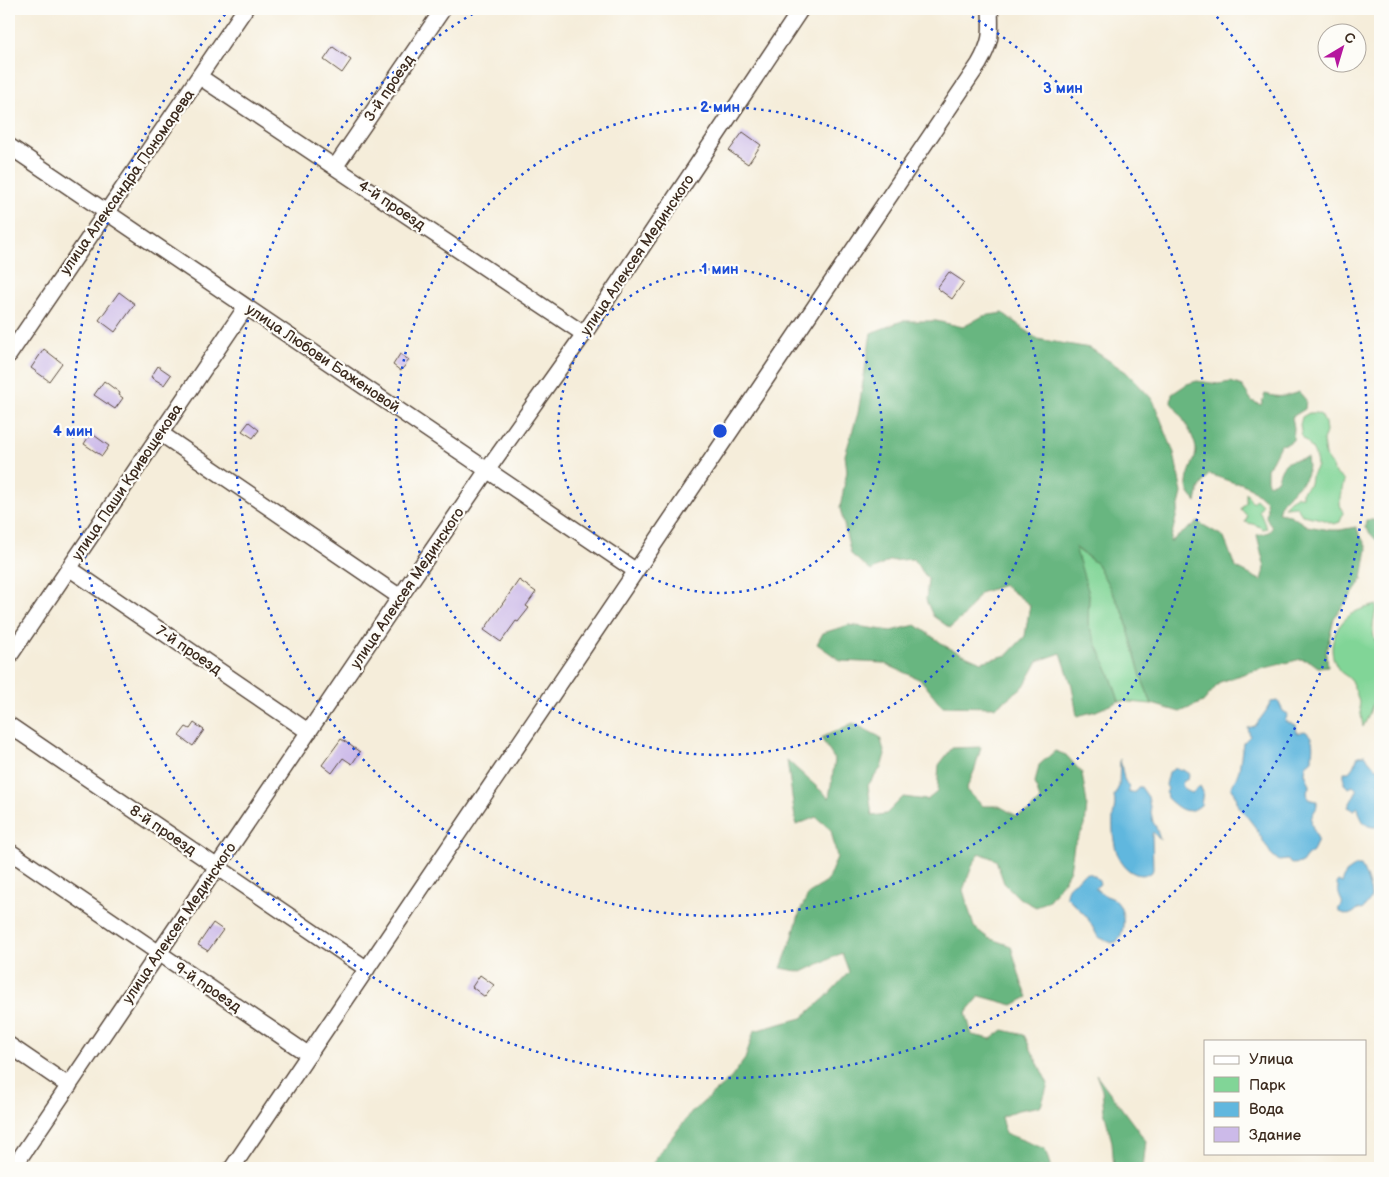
<svg xmlns="http://www.w3.org/2000/svg" width="1389" height="1177" font-family="'Balsamiq Sans',sans-serif">
	<style>
		.green { fill: #81d597; stroke: #5e805a }
		.forest { fill: #68b680; stroke: #52704f }
		.water { fill: #61b7de; stroke: #4e707e }
		.building { fill: #ccbae9 }
		.lines { fill: none; stroke-linecap: round; stroke-linejoin: round }
		.minor-casing { stroke: #57473a; stroke-width: 18 }
		.minor { stroke: #fff; stroke-width: 15 }
		.ring { fill: none; stroke: #1d4ed8; stroke-width: 2.5; stroke-dasharray: 2.5 5 }
		.labels { text-anchor: middle; stroke-width: 4.5; stroke-linejoin: round; paint-order: stroke }
		.street-label { font-size: 15px; fill: #3b2a1e; stroke: #fdfcf7 }
		.centre { fill: #1d4ed8; stroke: #fdfcf7; stroke-width: 2.5 }
		.ring-label { font-size: 15px; text-anchor: middle; font-weight: bold; fill: #1d4ed8; stroke: #fdfcf7; stroke-width: 4.5; stroke-linejoin: round; paint-order: stroke }
	</style>
	<rect width="100%" height="100%" fill="#fdfcf7"/>
	<filter id="ink" filterUnits="userSpaceOnUse"><feTurbulence type="fractalNoise" baseFrequency=".02" numOctaves="2"/><feDisplacementMap in="SourceGraphic" scale="10" xChannelSelector="R" yChannelSelector="G"/><feConvolveMatrix kernelMatrix="1 2 1 2 8 2 1 2 1" color-interpolation-filters="sRGB"/></filter>
	<filter id="wash" filterUnits="userSpaceOnUse"><feTurbulence type="fractalNoise" baseFrequency=".0096" numOctaves="4" result="noise"/><feDisplacementMap in="SourceGraphic" scale="20" xChannelSelector="R" yChannelSelector="G"/><feGaussianBlur stdDeviation="1.12" result="paint"/><feColorMatrix in="noise" values="0 0 0 0 0 0 0 0 0 0 0 0 0 0 0 0 0 1.4 0 .05"/><feComposite in="paint" operator="in"/></filter>
	<g filter="url(#wash)">
		<rect width="100%" height="100%" fill="#f5edda"/>
		<path class="green" d="M1309 413H1316L1321 415 1325 423 1326 432 1323 441 1325 455 1332 465 1333 471 1344 481 1340 497V504L1343 513 1340 522 1334 524 1322 519 1302 515 1296 506 1284 507C1289 500 1293 496 1302 496V491L1310 484 1311 477 1317 466C1316 453 1311 446 1302 438L1300 425 1302 417Z
			M1246 492 1252 502 1256 499 1262 505 1259 511C1263 518 1263 522 1267 528L1263 529 1256 525 1245 522 1247 516 1241 509 1246 502Z
			M1074 547 1097 564 1124 614 1141 677 1152 704 1119 701 1112 680 1088 624 1089 594Z
			M1377 605C1375 615 1371 626 1374 637 1377 645 1380 650 1380 659L1376 663 1380 667V684L1368 717 1363 727C1360 710 1360 699 1352 683 1350 676 1342 675 1339 670 1324 649 1335 623 1355 612 1362 608 1370 607 1377 605Z"/>
		<path class="forest" d="M1003 313 1037 339 1090 348 1126 372 1153 400 1174 453 1182 493 1170 542 1198 522 1224 537 1235 567 1262 581 1265 568 1257 535 1269 532 1272 528 1266 517 1267 509 1266 501 1251 488 1241 483H1235L1209 474 1199 489 1196 502C1194 499 1190 496 1189 493 1182 479 1195 465 1196 451 1197 440 1179 411 1171 403L1172 394 1187 384 1197 381 1218 384 1231 382 1242 386 1252 401 1261 405 1265 394C1281 398 1283 397 1299 392L1306 400 1305 409 1292 417 1294 428 1293 440 1287 444 1280 445 1272 461 1267 468V480L1269 484 1278 479C1283 459 1289 461 1307 458 1312 483 1294 486 1283 501 1280 505 1279 509 1278 513L1290 515 1307 526 1330 530H1340L1356 527 1367 548 1362 579 1354 592 1334 618 1326 652 1328 666 1318 667 1310 661 1301 659 1249 672 1220 682 1203 702 1180 712 1152 704 1141 677 1124 614 1097 564 1075 547 1089 594 1088 624 1112 680 1119 701 1096 711 1077 716 1072 686 1061 653 1038 661 1024 686 996 707 942 706 921 680 883 663 841 661 817 644 823 633 849 625 891 631 916 625 947 647 981 662 1007 655 1025 636 1030 605 1004 585 980 593 964 616 950 628 933 616 926 600 928 579 913 559 889 561 871 571 851 554 840 508 847 471 845 455 858 413 871 333 902 321H936L963 327 983 316Z
			M1366 520H1374L1380 531V544L1365 528Z
			M853 723 880 737 885 754 881 768 868 785 872 816 886 814 903 797 927 800 937 792 939 765 952 748 981 747 975 769 966 790 983 806H999L1017 816 1028 812 1040 800 1035 783 1039 765 1055 751 1066 755 1082 773 1087 804 1085 826 1074 845 1070 870 1063 882 1049 900 1036 907 1019 898 1004 883 996 860 980 853 973 864 963 890 974 927 988 938 1011 946 1022 984 1028 997 1013 1005 980 996 966 1013 972 1035 991 1039 1003 1030 1024 1035 1048 1084 1041 1106 1018 1110 1001 1117 1005 1133 1045 1149 1051 1168H650L660 1152 692 1112 731 1078 745 1059 754 1031 802 1018 825 998 849 972 842 953 802 972 781 968 792 939 800 911 809 893 827 882 837 857 831 830 816 817 796 825 787 760 829 798 835 760 821 738Z
			M1096 1074 1146 1141 1143 1168H1114L1112 1142 1104 1111 1102 1090Z"/>
		<path class="water" d="M1278 701 1283 711 1288 714 1285 721 1296 725 1297 733 1305 731C1316 738 1312 749 1312 760L1306 765 1305 773 1310 785 1307 791 1308 799 1317 801C1317 811 1316 807 1312 816 1309 823 1315 832 1318 839L1313 852 1307 856 1302 863 1293 864 1287 860 1279 861 1271 854 1255 827 1238 805 1236 797 1231 787 1236 778 1239 770 1243 743 1250 736 1248 728 1255 726 1266 711 1271 702Z
			M1365 755 1375 767 1380 769V820L1376 827C1364 828 1360 818 1358 807L1354 810 1348 807 1357 790 1353 786 1349 788 1344 784V772H1349L1353 767 1358 756Z
			M1120 759 1124 779 1129 788V793L1135 792 1138 787H1141L1148 797 1153 822 1156 827 1160 840 1153 832 1152 835 1153 869 1152 872C1144 876 1138 876 1130 871 1114 860 1112 834 1113 817 1114 810 1116 804 1114 797L1119 786Z
			M1176 768 1183 770 1189 774 1188 779 1184 781 1182 784C1184 789 1186 792 1192 793L1200 786 1203 792 1201 805C1187 817 1178 808 1167 798L1166 793 1168 789 1166 785 1169 772Z
			M1356 866H1361C1365 872 1371 890 1371 897 1370 902 1365 907 1362 910L1358 909 1353 913 1348 915 1340 912 1338 909C1346 903 1341 902 1339 894 1338 889 1339 887 1336 883L1338 881 1342 883 1346 873Z
			M1087 873C1093 874 1098 877 1100 884L1095 888C1098 890 1101 894 1104 895 1108 897 1111 897 1115 900 1126 910 1125 930 1118 941L1112 943 1098 937 1087 917 1066 896C1067 881 1075 885 1082 875Z"/>
		<g id="blocks">
			<path class="building" d="M333 47 351 60 342 73 324 60Z
				M743 132 761 145 748 164 729 151Z
				M949 272 964 282 952 299 937 288Z
				M119 292 135 304 115 332 99 320Z
				M44 349 62 363 49 381 31 368Z
				M400 354 409 360 401 371 393 365Z
				M158 366 171 375 164 385 151 377Z
				M104 381 120 393 119 395 123 398 115 409 94 395Z
				M249 422 259 430 253 438 242 431Z
				M91 433 109 446 102 456 84 444Z
				M519 580 536 592 526 606 529 608 518 622 516 621 501 642 484 630Z
				M194 723 204 730 193 746 179 736 186 727 190 729Z
				M341 739 360 752 352 764 343 758 332 773 322 765Z
				M213 923 223 930 208 951 198 945Z
				M480 975 494 985 485 997 472 987Z"/>
		</g>
	</g>
	<g filter="url(#ink)">
		<use href="#blocks" fill-opacity="0" stroke="#57473a" stroke-width="1"/>
		<g class="lines">
			<g class="minor-casing">
				<path id="minor" d="M200 77 584 334
					M9 146 636 571
					M335 167 443 9
					M9 355 245 9
					M160 433 400 597
					M69 568 309 732
					M9 657 246 307
					M9 725 367 969
					M9 851 309 1055
					M9 1045 69 1086
					M13 1168 400 597 488 469 584 334 801 9
					M232 1168 979 64C992 41 991 34 990 9"/>
			</g>
			<use href="#minor" class="minor"/>
		</g>
	</g>
	<g class="ring">
		<circle cx="720" cy="431" r="162"/>
		<circle cx="720" cy="431" r="324"/>
		<path d="M959 9A485 485 0 1 1 481 9"/>
		<path d="M1212 11A647 647 0 1 1 228 11"/>
	</g>
	<g class="labels">
		<g class="street-label">
			<text transform="translate(389 88) rotate(-56)" y="5">3-й проезд</text>
			<text transform="translate(127 182) rotate(-55)" y="5">улица Александра Пономарева</text>
			<text transform="translate(392 205) rotate(34)" y="5">4-й проезд</text>
			<text transform="translate(637 255) rotate(-56)" y="5">улица Алексея Мединского</text>
			<text transform="translate(323 358) rotate(34)" y="5">улица Любови Баженовой</text>
			<text transform="translate(127 482) rotate(-56)" y="5">улица Паши Кривощекова</text>
			<text transform="translate(407 588) rotate(-56)" y="5">улица Алексея Мединского</text>
			<text transform="translate(189 650) rotate(34)" y="5">7-й проезд</text>
			<text transform="translate(163 830) rotate(34)" y="5">8-й проезд</text>
			<text transform="translate(179 923) rotate(-56)" y="5">улица Алексея Мединского</text>
			<text transform="translate(208 987) rotate(34)" y="5">9-й проезд</text>
		</g>
	</g>
	<circle cx="720" cy="431" r="8" class="centre"/>
	<g class="ring-label">
		<text x="1063" y="93">3 мин</text>
		<text x="720" y="112">2 мин</text>
		<text x="720" y="274">1 мин</text>
		<text x="73" y="436">4 мин</text>
	</g>
	<rect width="1389" height="1177" fill="none" stroke="#fdfcf7" stroke-width="30"/>
	<rect x="1204" y="1040" width="162" height="115" fill="#fdfcf7" stroke="#afa8a0"/>
	<rect x="1214" y="1056" width="25" height="8" fill="#ffffff" stroke="#afa8a0"/>
	<text x="1249" y="1064" font-size="15" fill="#3b2a1e">Улица</text>
	<rect x="1214" y="1077" width="25" height="15" fill="#81d597" stroke="#afa8a0"/>
	<text x="1249" y="1090" font-size="15" fill="#3b2a1e">Парк</text>
	<rect x="1214" y="1102" width="25" height="15" fill="#61b7de" stroke="#afa8a0"/>
	<text x="1249" y="1114" font-size="15" fill="#3b2a1e">Вода</text>
	<rect x="1214" y="1127" width="25" height="15" fill="#ccbae9" stroke="#afa8a0"/>
	<text x="1249" y="1140" font-size="15" fill="#3b2a1e">Здание</text>
	<g transform="translate(1342 48) rotate(38)"><circle r="24" fill="#fdfcf7" stroke="#afa8a0"/>
	<path d="M0-4L9 19L0 12L-9 19Z" fill="#b5179e"/>
	<text y="-8" font-size="14" font-weight="bold" text-anchor="middle" fill="#3b2a1e">С</text>
	</g>
</svg>
